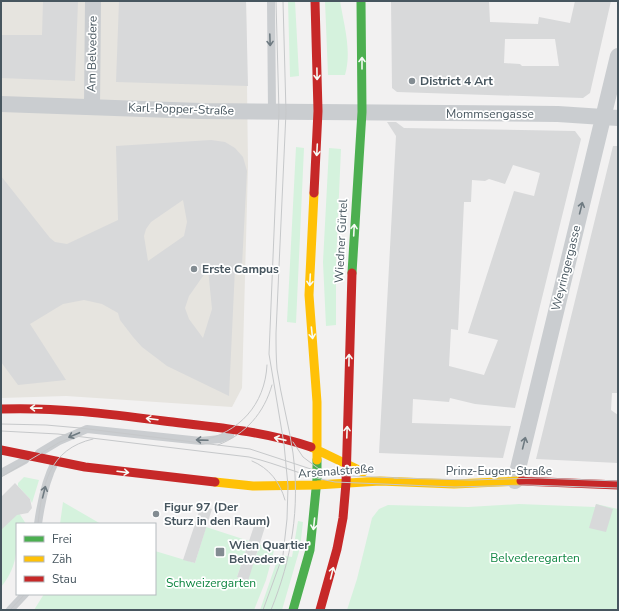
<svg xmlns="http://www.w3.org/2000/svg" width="619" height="611" font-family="'Nunito Sans',sans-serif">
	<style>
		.commercial { fill: #e6e4df }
		.green { fill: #d5f2dd }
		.building { fill: #d8d9da; fill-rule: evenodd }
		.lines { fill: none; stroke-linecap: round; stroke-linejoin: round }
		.lane { stroke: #cacdd0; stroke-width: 8 }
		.street { stroke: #cacdd0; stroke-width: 16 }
		.fast { stroke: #4caf50; stroke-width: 9 }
		.slow { stroke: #ffc107; stroke-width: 9 }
		.jam { stroke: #c62828; stroke-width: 9 }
		.tram { stroke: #c6c8ca; stroke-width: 1 }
		.oneway { stroke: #6e7a81 }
		.oneway2 { stroke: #f6fbf6 }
		.poi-dot { fill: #838c92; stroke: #fff; stroke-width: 1.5 }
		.labels { text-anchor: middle; stroke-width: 3.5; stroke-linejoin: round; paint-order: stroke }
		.street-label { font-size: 12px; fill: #47565f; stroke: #fff }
		.poi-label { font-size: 12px; font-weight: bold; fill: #47565f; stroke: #fff; text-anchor: start }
		.park-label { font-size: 12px; fill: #118743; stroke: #fff }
	</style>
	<rect width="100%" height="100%" fill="#f2f1f1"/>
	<path class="commercial" d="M1 1H246L248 167 242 388 232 407 66 396 1 398Z"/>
	<path class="green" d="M288 1H295L299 76 290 77Z
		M325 1H340C344 25 352 51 345 75H328Z
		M296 147 304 148 296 323 287 322Z
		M329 148 341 149 336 262V325L326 326 323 262Z
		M24 477 39 480 32 503 30 499 18 486V483Z
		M63 502 101 524H60Z
		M519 504 595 507 596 504 618 509V610H347L357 579 372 518 379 509 388 505 468 507Z
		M19 513 26 524H17C17 550 18 566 1 587V526Z
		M298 521 303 522 300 548 282 610H260L279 555 292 557Z
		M206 527 249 541 237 577 247 581 260 545 275 547 266 580 254 610H34L44 594H155V551L195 563Z"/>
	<path class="building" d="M43 1H78L75 81 1 78V35H42Z
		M119 1H246L248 86 116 82Z
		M391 1H489L490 22 538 24 539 17 570 23 575 1H611L590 93 583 98 397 92 392 88ZM505 39H555L559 66H522L520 64 504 63Z
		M387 122H396L404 128 575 131 581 139 515 408 475 404 450 398 449 402 413 399 412 423 511 426 503 458 379 453 396 136ZM513 165 540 173 534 196 514 191 468 333 498 340 484 375 449 366 451 329 458 330 464 202H471L472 180 485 181 489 179 505 184Z
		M211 140 225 142 235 148 243 157 247 171 242 265 235 268 229 396 167 366 142 347 133 337 120 320 118 313 102 304 84 300 63 304 30 324 66 380 18 385 1 362V176L50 238 55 242 67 244 118 220 116 146ZM183 200 187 222 184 236 148 261 144 236 146 229 151 222ZM208 269 212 309 203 338 189 319 185 308 189 296Z
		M613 146H618V393H612L611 410 618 415V463L536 459Z
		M15 483 30 499 32 508 28 513 17 515 1 530V497Z
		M596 504 613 509 606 532 589 528Z
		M201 506 212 509 195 563 183 560Z
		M255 523 265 527 248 581 237 577Z"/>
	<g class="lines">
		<path class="lane" d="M271 1 272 111
			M39 453 59 441 87 429 201 441 220 439 230 435
			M1 473 25 460
			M38 524C41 502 45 481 55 462
			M10 610 25 594"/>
		<path class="street" d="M1 104 200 111 558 114 618 118
			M92 107 93 1
			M515 481 618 56"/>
		<path class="fast" d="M352 273 362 112 361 1
			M293 610 310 550 317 479V460"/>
		<path class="slow" d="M314 193 309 295 317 402V460
			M311 447 363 472
			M215 482 253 486 317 485 380 481 454 484 521 481"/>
		<path class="jam" d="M314 193 318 111 315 1
			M1 409C56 407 110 414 164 421 214 427 264 431 311 447
			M1 450 85 467 215 482
			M521 481 618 485
			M320 610 337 549 343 518 346 483 352 273"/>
		<path class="tram" d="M1 424 46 425 80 428 250 449 329 475 398 478
			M1 431 58 434 249 457C279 464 305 477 335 482L455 487 527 485 618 488
			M200 441C239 433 265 405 267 365
			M293 442 303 457 319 469
			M218 445C246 434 264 413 272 385
			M252 461C269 468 280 482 285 500
			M1 477 60 442 74 437
			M394 478 471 480 538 478 618 481
			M38 524C42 485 49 449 93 439
			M10 610 25 594
			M263 610 283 555 287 519 288 486 284 444 269 354 279 112 276 1
			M271 610C292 558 300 509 293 453 289 425 281 397 277 369 276 357 276 345 276 333L286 112 283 1"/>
	</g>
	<defs><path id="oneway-shaft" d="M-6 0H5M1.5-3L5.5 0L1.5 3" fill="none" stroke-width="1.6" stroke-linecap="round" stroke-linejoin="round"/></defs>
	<g class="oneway">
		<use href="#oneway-shaft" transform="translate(270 40) rotate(88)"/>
		<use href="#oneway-shaft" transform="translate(581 208) rotate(-76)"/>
		<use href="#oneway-shaft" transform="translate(74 435) rotate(157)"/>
		<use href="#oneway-shaft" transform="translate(202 440) rotate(-178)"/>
		<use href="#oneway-shaft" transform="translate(524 443) rotate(-76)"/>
		<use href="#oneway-shaft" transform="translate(44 492) rotate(-76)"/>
	</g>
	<g class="oneway2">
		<use href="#oneway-shaft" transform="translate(362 63) rotate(-90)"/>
		<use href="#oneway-shaft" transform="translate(317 74) rotate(89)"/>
		<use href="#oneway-shaft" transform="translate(317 150) rotate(93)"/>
		<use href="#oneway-shaft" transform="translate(354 230) rotate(-87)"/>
		<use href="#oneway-shaft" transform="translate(310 280) rotate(93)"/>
		<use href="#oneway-shaft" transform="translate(312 333) rotate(84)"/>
		<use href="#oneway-shaft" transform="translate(349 360) rotate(-89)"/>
		<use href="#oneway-shaft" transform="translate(36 408) rotate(-179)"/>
		<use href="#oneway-shaft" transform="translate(152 419) rotate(-173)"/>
		<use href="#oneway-shaft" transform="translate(347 432) rotate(-88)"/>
		<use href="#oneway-shaft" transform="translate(280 439) rotate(-167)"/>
		<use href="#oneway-shaft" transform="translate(123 472) rotate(7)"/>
		<use href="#oneway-shaft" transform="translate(314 524) rotate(96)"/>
		<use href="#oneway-shaft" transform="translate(332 573) rotate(-76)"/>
	</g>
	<g class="poi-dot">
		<circle cx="412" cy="81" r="4"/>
		<circle cx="194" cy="269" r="4"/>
		<circle cx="156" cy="514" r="4"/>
		<rect x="215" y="547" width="10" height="10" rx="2"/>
	</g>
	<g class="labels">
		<g class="street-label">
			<text transform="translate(92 54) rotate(-89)" y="4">Am Belvedere</text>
			<text transform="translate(181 109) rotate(2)" y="4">Karl-Popper-Straße</text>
			<text x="490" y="118">Mommsengasse</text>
			<text transform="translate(341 241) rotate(-87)" y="4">Wiedner Gürtel</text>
			<text transform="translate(566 268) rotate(-76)" y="4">Weyringergasse</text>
			<text transform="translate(336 471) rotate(-4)" y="4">Arsenalstraße</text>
			<text x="499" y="475">Prinz-Eugen-Straße</text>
		</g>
		<g class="poi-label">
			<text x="420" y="85">District 4 Art</text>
			<text x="202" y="273">Erste Campus</text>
			<text x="164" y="511">Figur 97 (Der<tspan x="164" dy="14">Sturz in den Raum)</tspan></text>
			<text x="229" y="549">Wien Quartier<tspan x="229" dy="14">Belvedere</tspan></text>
		</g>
		<g class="park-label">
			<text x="535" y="562">Belvederegarten</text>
			<text x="211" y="587">Schweizergarten</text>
		</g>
	</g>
	<rect width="619" height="611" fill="none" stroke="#47565f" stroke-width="4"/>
	<rect x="16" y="523" width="140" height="72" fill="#ffffff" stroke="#b5bbbf"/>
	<rect x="24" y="536" width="20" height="6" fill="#4caf50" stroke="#b5bbbf"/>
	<text x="52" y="543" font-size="12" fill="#47565f">Frei</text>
	<rect x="24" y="556" width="20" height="6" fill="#ffc107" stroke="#b5bbbf"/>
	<text x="52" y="563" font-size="12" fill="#47565f">Zäh</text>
	<rect x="24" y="576" width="20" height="6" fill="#c62828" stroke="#b5bbbf"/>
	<text x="52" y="583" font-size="12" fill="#47565f">Stau</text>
</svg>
